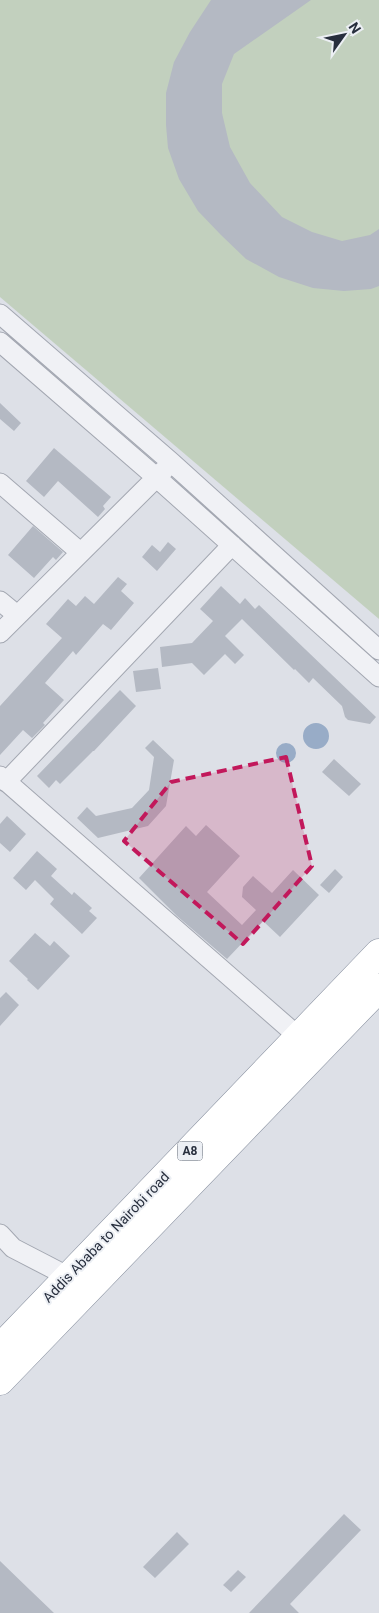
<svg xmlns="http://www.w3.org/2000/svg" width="379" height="1613" font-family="Roboto,sans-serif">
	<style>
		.green { fill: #c2d0be }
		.water { fill: #98acc7 }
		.building { fill: #b4b9c3 }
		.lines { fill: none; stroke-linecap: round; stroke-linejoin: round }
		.minor-casing { stroke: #a3a7b1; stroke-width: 21 }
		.highway-casing { stroke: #858d9d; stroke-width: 29 }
		.minor { stroke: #f0f1f5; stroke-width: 19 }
		.highway { stroke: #fff; stroke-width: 28 }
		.marked { fill: #c2185b; fill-opacity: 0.2; stroke: #c2185b; stroke-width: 4; stroke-dasharray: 10 6; stroke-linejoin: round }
		.labels { text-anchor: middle; stroke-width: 4; stroke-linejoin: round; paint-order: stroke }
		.shield { fill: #eceff4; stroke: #626874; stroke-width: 1 }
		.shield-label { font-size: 12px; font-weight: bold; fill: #272e3d }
		.street-label { font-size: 14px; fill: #272e3d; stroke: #eceff4 }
	</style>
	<rect width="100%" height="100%" fill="#dde0e7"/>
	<path class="green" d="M0 0H379V619L0 297Z"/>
	<path class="water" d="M303 736a13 13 0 1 1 26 0a13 13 0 1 1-26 0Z
		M276 753a10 10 0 1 1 20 0a10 10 0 1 1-20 0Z"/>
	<path class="building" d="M211 0H311L234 54 222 84V113L230 147 250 183 282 217 312 232 342 241 370 235 379 229V286L371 289 344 291 313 288 279 277 246 259 221 235 198 211 179 179 168 148 166 125V93L174 62 190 32Z
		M0 403 21 423 14 431 0 419Z
		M54 448 111 497 103 506 105 509 98 517 58 481 44 497 26 481Z
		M33 526 63 552 56 560 53 557 34 578 8 555Z
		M168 542 176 549 157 571 142 557 152 545 160 552Z
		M118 577 127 584 121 591 134 603 111 630 103 624 76 655 73 651 45 683 64 700 43 723 45 725 32 738 23 730 0 755V706L62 638 46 624 68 599 76 606 85 596 94 604Z
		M221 586 240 604 245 598 255 609 259 605 376 717 370 724 348 720 345 717 342 706 313 678 309 683 295 669 294 670 242 619 225 636 244 655 235 664 225 654 204 675 192 663 162 667 160 647 192 643 213 621 200 609Z
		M158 668 161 689 136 692 133 671Z
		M120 690 136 706 94 751H93L60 784 56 780 49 788 37 776Z
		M153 740 174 760 166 806 148 826 98 838 77 818 87 807 96 816 132 808 149 790 154 757 145 748Z
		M334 759 361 784 349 796 322 772Z
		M7 816 26 834 10 852 0 843V824Z
		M206 825 240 856 207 892 242 925 256 910 242 897 243 887 253 876 272 893 293 870 319 895 280 937 263 921 227 959 177 916 139 878 186 826 196 836Z
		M37 851 57 869 51 876 72 895 74 892 92 908 89 911 97 918 82 934 50 904 54 899 35 880 26 890 13 878Z
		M335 869 343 877 329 893 320 885Z
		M35 933 50 946 54 941 70 956 38 990 27 980 28 979 9 961Z
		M6 992 19 1005 0 1026V998Z
		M344 1514 361 1530 290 1604 299 1613H249Z
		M177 1532 189 1544 155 1578 143 1567Z
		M0 1561 30 1590 54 1613H0Z
		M238 1570 246 1577 231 1592 223 1585Z"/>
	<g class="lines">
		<g class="minor-casing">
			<path id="minor" d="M0 314 171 462 379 650
				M0 342 157 478 379 677
				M0 483 80 552
				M0 601 17 615
				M0 633 164 470
				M0 776 308 1045
				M6 782 232 545
				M0 1234 13 1248 69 1277"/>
		</g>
		<g class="highway-casing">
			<path id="highway" d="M0 1348 379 953
				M0 1381 379 988"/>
		</g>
		<use href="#minor" class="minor"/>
		<use href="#highway" class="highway"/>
	</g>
	<path class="marked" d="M286 757 312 866 243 944 124 841 171 782Z"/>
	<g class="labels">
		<rect class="shield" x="177.5" y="1141.5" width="25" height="19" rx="4"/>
		<g class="shield-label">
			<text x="190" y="1155">A8</text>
		</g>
		<g class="street-label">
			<text transform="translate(106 1237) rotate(-46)" y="5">Addis Ababa to Nairobi road</text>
		</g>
	</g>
	<g transform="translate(344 35) rotate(57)" stroke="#eceff4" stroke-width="4" paint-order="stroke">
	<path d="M0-4L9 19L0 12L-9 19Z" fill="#272e3d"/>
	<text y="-8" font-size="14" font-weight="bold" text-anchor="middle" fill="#272e3d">N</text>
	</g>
</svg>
